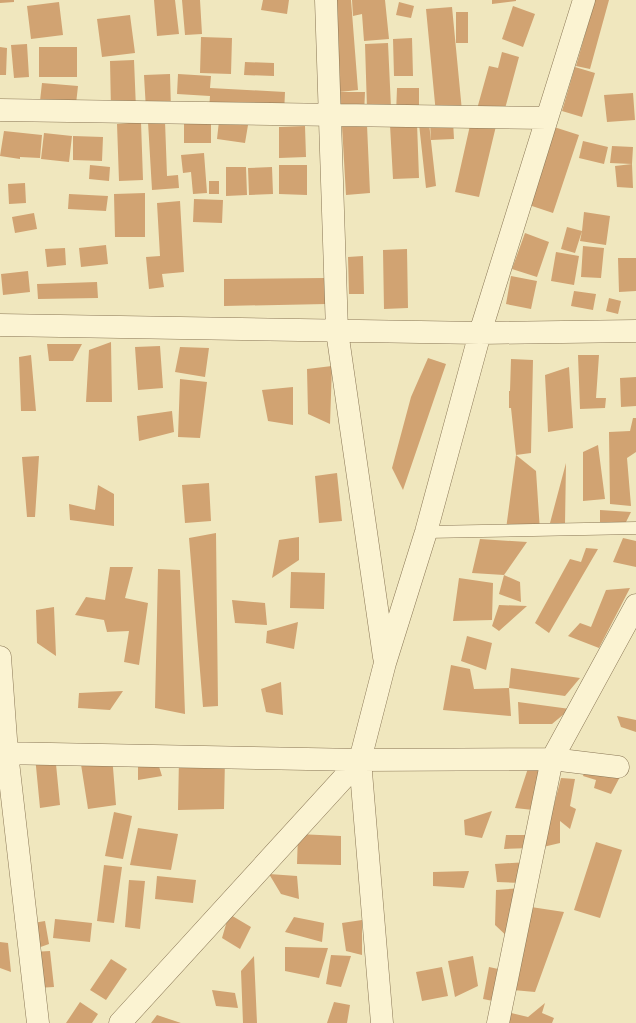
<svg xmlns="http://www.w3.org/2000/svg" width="636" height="1023" font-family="Bitter,serif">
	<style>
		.building { fill: #d1a372 }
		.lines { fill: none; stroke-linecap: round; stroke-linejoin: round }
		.lane-casing { stroke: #8a7756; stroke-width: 13 }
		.street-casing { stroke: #8a7756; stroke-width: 23 }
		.lane { stroke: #fbf3d2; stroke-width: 12 }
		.street { stroke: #fbf3d2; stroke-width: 22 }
	</style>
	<rect width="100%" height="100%" fill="#f0e7be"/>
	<path class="building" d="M0 0H14V2L0 3Z
		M154 0H175L179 34 157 36Z
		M182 0H200L202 34 185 35Z
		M263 0H289L287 14 261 10Z
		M332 0H351L358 90 339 92Z
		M352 0H385L389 39 364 41 362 14 353 16Z
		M492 0H516V1L492 4Z
		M595 0H609L590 69 576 66Z
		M59 2 63 35 31 39 27 6Z
		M399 2 414 6 411 18 396 15Z
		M513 6 535 14 523 47 502 39Z
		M452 7 462 111 436 114 426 9Z
		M456 12H468V43H456Z
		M130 15 135 53 102 57 97 19Z
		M201 37 232 38 231 74 200 73Z
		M412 38 413 76H394L393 39Z
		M388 43 391 108 367 109 365 44Z
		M27 44 29 77 14 78 11 45Z
		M0 47 7 48 6 75H0Z
		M39 47H77V77H39Z
		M502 52 519 57 503 116 477 109 489 66 498 68Z
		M134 60 136 109 111 110 110 61Z
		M245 62 274 63V76L244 75Z
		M575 67 595 73 582 117 562 111Z
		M170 74 171 109 146 110 144 75Z
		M178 74 211 76 210 88 285 92 284 114 209 110 210 96 177 94Z
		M42 83 78 86 76 104 40 101Z
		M397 88H419V114H396Z
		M334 92H365L364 114H334Z
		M633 93 635 120 607 122 604 95Z
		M165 121 167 176 178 175 179 188 152 190 148 122Z
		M219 121 248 125 245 143 217 139Z
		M453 121 454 139 431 140 430 122Z
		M471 121 496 126 479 197 455 192Z
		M141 122 143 180 119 181 117 124Z
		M184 122H211V143H184Z
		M417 123 419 178 393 179 390 125Z
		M429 123 436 186 426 188 419 124Z
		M367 125 370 193 346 195 342 126Z
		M305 126 306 157 279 158V127Z
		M554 127 579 135 553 213 529 205Z
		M4 131 42 135 40 158 20 157V159L0 156Z
		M44 133 72 136 69 162 41 159Z
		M73 136 103 137 102 161 73 160Z
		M583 141 608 147 604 164 579 158Z
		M612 146 633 147 632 164 633 188 617 187 615 166 632 164 610 163Z
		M204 153 207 193 193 194 191 172 183 173 181 155Z
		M90 165 110 167 109 181 89 179Z
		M279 165H307V195L279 194Z
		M226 167H246L247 195 226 196Z
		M272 167 273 194 249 195 248 168Z
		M209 181H219V194H209Z
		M25 183 26 203 9 204 8 184Z
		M145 193V237H115L114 194Z
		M69 194 108 196 106 211 68 209Z
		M194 199 223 200 222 223 193 222Z
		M180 201 184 272 162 274 164 287 149 289 146 257 160 256 157 203Z
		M584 212 610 216 606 245 580 241 582 231 575 253 561 249 567 227 582 231Z
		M34 213 37 229 15 233 12 217Z
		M525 233 549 242 537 277 512 269Z
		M106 245 108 264 81 267 79 248Z
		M583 246 604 248 601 278 581 277Z
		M65 248 66 265 47 267 45 249Z
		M407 249 408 308 384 309 383 250Z
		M556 252 579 256 574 285 551 281Z
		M363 256 364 294H349L348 257Z
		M618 258H636V291L619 292Z
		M28 271 30 292 3 295 1 274Z
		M511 276 537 281 531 309 506 304Z
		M325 278 326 304 224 306V279Z
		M97 282 98 298 38 299 37 284Z
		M574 291 596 294 593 310 571 306Z
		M609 298 621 301 618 314 606 311Z
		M111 342 112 402H86L89 350Z
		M47 344H82L73 361H49Z
		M160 346 163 388 138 390 135 347Z
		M180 347 209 348 205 377 175 372Z
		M31 355 36 411H21L19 357Z
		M578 355H599L596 398H606L605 408 580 409Z
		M428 358 446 364 403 490 392 468 411 397Z
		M511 359 533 360 531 453 516 455 511 408H509V391H510Z
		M332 366 330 424 308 414 307 369Z
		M569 367 573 428 548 432 545 375Z
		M636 377V406L621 407 620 378Z
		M180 379 207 382 200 438 178 437Z
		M293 387V425L268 421 262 390Z
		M172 411 174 432 139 441 137 416Z
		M633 418H636V452L627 458 631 506 610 504 609 432 630 431Z
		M598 445 605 499 583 501V452Z
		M516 455 536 471 540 531 506 529Z
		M39 456 35 517H27L22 457Z
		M566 463 565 524 550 523Z
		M337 473 342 521 319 523 315 476Z
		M209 483 211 521 185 523 182 485Z
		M98 485 114 494V526L70 520 69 504 95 510Z
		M600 510 631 512 624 526 600 522Z
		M216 533 218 706 203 707 189 538Z
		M299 537V560L272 578 279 540Z
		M623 538 636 541V567L613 562Z
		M480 539 527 542 504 575 472 573Z
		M586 548 598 549 549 633 535 623 570 559 581 562Z
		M110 567H133L125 598 148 603 139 665 124 662 129 631 107 632 104 620 75 615 86 597 105 600Z
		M158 569 180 570 185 714 155 708Z
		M291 572 325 573 324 609 290 608Z
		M504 575 520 582 521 602 499 594Z
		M459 578 493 583 492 620 453 621Z
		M630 588 599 648 568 636 580 623 591 627 606 590Z
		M232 600 265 603 267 625 235 623Z
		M499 605 527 606 499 631 492 626Z
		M54 607 56 656 37 643 36 610Z
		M298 622 294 649 266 643 267 631Z
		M467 636 492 643 486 670 461 661Z
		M451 665 470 669 474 689 509 688 511 716 443 710Z
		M511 668 580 678 565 696 509 688Z
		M281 682 283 715 266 712 261 689Z
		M123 691 110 710 78 708 79 693Z
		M518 702 570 709 552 724H519Z
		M617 716 636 720V732L621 727Z
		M55 754 60 805 40 808 35 756Z
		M112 755 116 805 88 809 80 758Z
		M156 757 162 776 138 780V761Z
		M179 758H225L224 809 178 810Z
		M531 759 554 764 542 811 515 808Z
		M589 761 623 771 611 794 594 788 596 780 583 776Z
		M561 778 575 779 570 806 576 809 570 829 560 821V843L543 847Z
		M492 811 482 838 465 835 464 820Z
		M114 812 132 816 123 859 105 856Z
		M138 828 178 834 171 870 130 865Z
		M298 834 341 836V865L297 864Z
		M506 835H535L532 848 504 849Z
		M596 842 622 850 600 918 574 910Z
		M528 862 522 883 497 882 495 864Z
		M104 865 122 867 114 923 97 921Z
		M469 871 464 888 433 886V872Z
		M269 874 297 876 299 899 281 894Z
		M157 876 196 880 193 903 155 899Z
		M129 880 145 881 140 929 125 927Z
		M523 888 511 940 495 925 496 890Z
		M531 907 564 912 535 992 513 990Z
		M229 914 251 927 240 949 222 938Z
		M294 917 324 923 322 942 285 932Z
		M55 919 92 923 90 942 53 938Z
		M362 920V955L346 951 342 923Z
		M45 921 49 944 35 949 27 924Z
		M0 942 8 943 11 972 0 968Z
		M285 947 328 948 319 978 285 971Z
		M50 951 54 987 36 988 32 952Z
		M331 955 351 956 341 987 326 984Z
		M254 956 257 1023H243L241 971Z
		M473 956 478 986 455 997 448 961Z
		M111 959 127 969 106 1000 90 990Z
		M442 967 448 996 422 1001 416 972Z
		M489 967 503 970 498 1002 483 999Z
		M212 990 235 993 238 1008 216 1006Z
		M80 1002 98 1014 92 1023H66Z
		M334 1002 350 1005 347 1023H327Z
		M545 1003 542 1013 554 1018 552 1023H505L507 1012 528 1017Z
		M157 1015 181 1023H151Z"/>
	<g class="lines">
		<g class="lane-casing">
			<path id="lane" d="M426 532 636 528"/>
		</g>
		<g class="street-casing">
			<path id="street" d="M326 0 337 331 384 657
				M0 110 547 118
				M0 325 480 333 636 331
				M0 657 7 753 38 1023
				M0 753 360 760 552 759 618 767
				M360 760 382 1023
				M120 1023 360 760 385 663 426 532 480 333 584 0
				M498 1023 552 759 636 605"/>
		</g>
		<use href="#lane" class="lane"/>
		<use href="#street" class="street"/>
	</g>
</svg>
